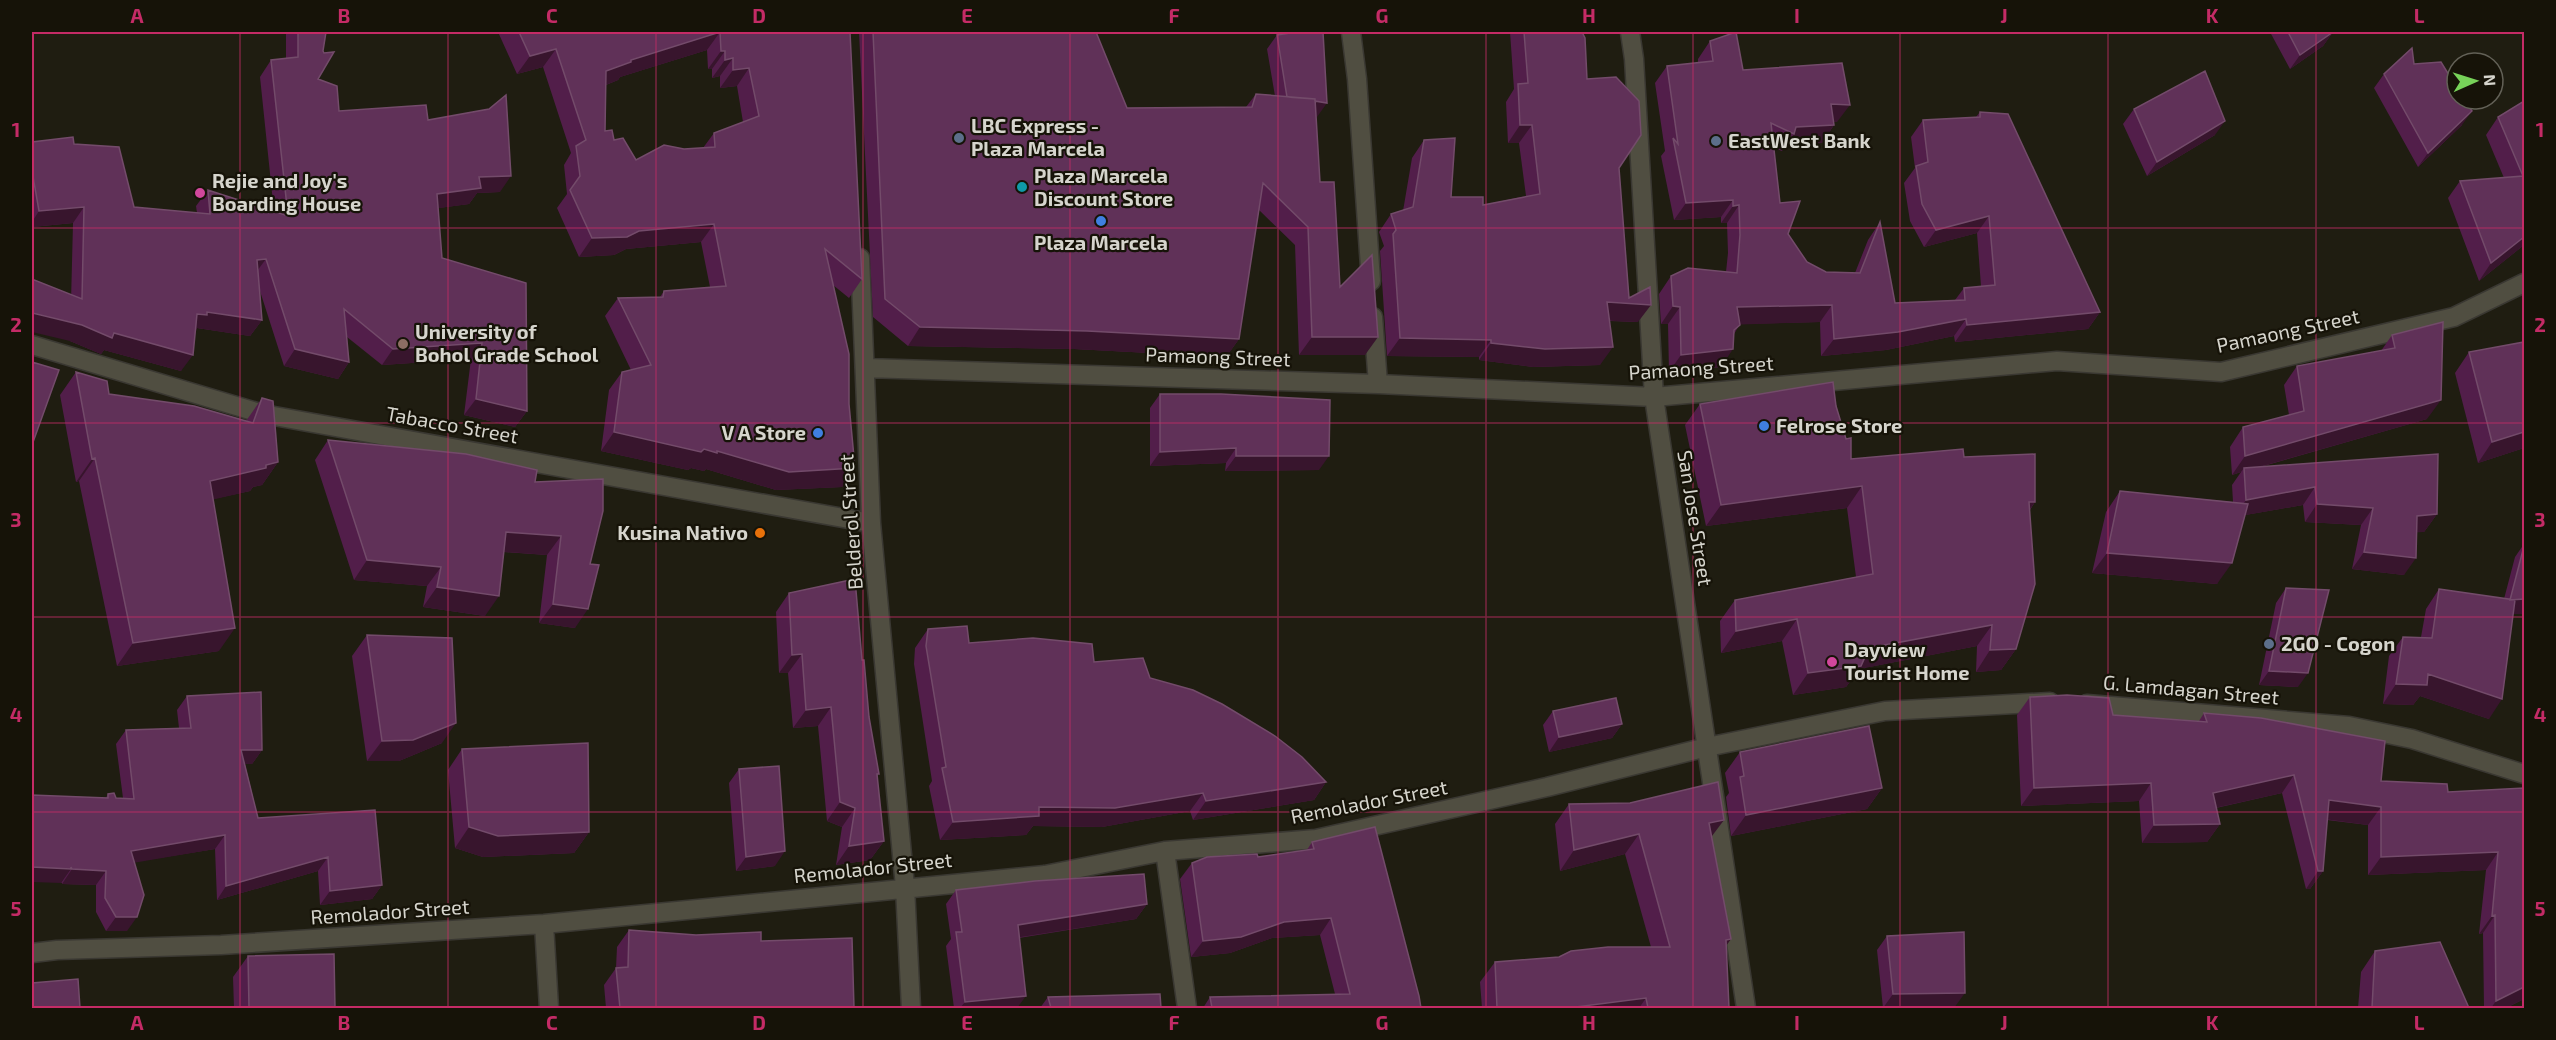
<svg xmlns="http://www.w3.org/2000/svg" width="2556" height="1040" font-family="'Exo 2',sans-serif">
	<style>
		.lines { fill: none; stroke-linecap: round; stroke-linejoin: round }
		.minor-casing { stroke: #3a3832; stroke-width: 21 }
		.minor { stroke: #504e41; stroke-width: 18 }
		.wall { fill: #521e4a; fill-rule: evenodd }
		.shaded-wall { fill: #38152d }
		.building { fill: #603158; stroke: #734b6a; stroke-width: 1.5; fill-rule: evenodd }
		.grid { fill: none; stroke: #c42b66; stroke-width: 1.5; stroke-opacity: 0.55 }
		.service-dot { fill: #5c6f8a; stroke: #161308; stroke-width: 2 }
		.culture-dot { fill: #0f9aa8; stroke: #161308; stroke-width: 2 }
		.hotel-dot { fill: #d1479c; stroke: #161308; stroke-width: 2 }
		.shop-dot { fill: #3f7fe0; stroke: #161308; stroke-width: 2 }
		.education-dot { fill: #8d6e63; stroke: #161308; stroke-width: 2 }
		.food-dot { fill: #e8710a; stroke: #161308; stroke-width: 2 }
		.labels { text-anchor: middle; stroke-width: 4.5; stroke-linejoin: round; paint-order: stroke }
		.poi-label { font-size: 20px; font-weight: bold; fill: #d6d5cd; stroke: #161308; text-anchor: start }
		.street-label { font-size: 20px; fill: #d6d5cd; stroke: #161308 }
		.neatline { fill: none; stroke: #c42b66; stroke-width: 2 }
		.grid-label { font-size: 20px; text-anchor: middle; font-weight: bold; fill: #c42b66 }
	</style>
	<rect width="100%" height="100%" fill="#1f1d11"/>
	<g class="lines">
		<g class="minor-casing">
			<path id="minor" d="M1351 32 1357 79 1371 281
				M1630 32 1634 59 1654 397 1746 1008
				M860 258 871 523 905 887 911 1008
				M1373 317 1378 384
				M32 345 263 414 871 523
				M866 368 1378 384 1654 397 2057 361 2221 372 2454 317 2524 283
				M2087 704 2349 726 2412 739 2524 774
				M1165 851 1187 1008
				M544 924 549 1008
				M32 953 57 950 221 945 544 924 1045 875 1165 851 1316 839 1547 787 1707 747 1885 711 2050 702"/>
		</g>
		<use href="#minor" class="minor"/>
	</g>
	<path class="wall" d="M286 32H326L318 79 339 111 428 120 500 192 477 193 469 204 438 208 442 258 527 411 515 427 464 415 471 359 382 365 347 337 349 362 338 379 284 366 260 291 262 320 250 336 197 328 195 331 181 371 104 350 101 354 70 341 73 223 32 227V142L74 144 134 207 197 213 196 206 208 190 274 212 260 77 271 60 286 58Z
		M498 32H850L862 279 849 298 833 285 849 404 855 468 842 487 776 490 706 469 704 471 691 468 688 470 601 451 609 390 622 372 631 370 605 316 618 298 660 297 664 291 710 287 701 242 626 249 614 255 579 257 557 208 567 194 564 165 571 153 543 67 517 74ZM707 50 708 69H712V78L720 76V88L737 86 743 122 714 133 703 148 684 149 636 160 605 131 606 85 618 80 620 77Z
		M859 32H1096L1127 108 1246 107 1256 94 1275 96 1267 49 1277 35 1317 117H1316L1320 182 1340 287 1365 355H1299L1295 245 1259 210 1239 339 1226 357 1074 349 908 346 873 317Z
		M1510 32H1582L1587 79 1619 168 1629 298 1638 322 1610 321 1600 365 1533 367 1479 360V357L1387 356 1380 251 1384 246 1379 232 1391 214 1403 211 1412 158 1424 140 1451 197 1483 205 1526 196 1519 143H1508L1506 102 1514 89Z
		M2270 32H2333L2323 46 2290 69Z
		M1710 41 1743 70 1837 122H1834V125L1822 143 1787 144 1782 151 1774 148 1780 203 1788 234 1807 262 1826 272 1855 273 1868 240 1880 222 1895 303 1955 300 1964 288 1981 286 1977 233 1924 247 1910 221 1904 183 1915 168 1911 137 1923 120 1976 117 1980 112 2100 312 2088 329 1955 342 1954 336 1886 350 1821 356 1820 322 1740 324 1734 334 1721 367 1669 372 1668 324H1661L1659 294 1671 276 1726 272 1728 253 1727 223H1721V217L1674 220 1661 156 1665 151 1655 83 1667 66 1698 63V59Z
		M2414 64 2462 125 2418 167 2374 88 2384 74Z
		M2524 101V245L2479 281 2448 198 2460 181 2504 178 2486 135 2498 117Z
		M2134 109 2215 135 2147 176 2123 124Z
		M2392 335 2427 419 2260 467 2437 514 2424 532H2417L2404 575 2352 569 2361 525 2305 522 2303 505 2245 515 2217 584 2092 573 2106 512 2120 491 2233 502 2232 485 2241 472 2232 475 2230 447 2243 427 2289 415 2284 385 2297 366 2381 351Z
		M2469 352 2524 448 2478 463 2455 373Z
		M76 372 109 394 246 421 262 398 278 462 262 485 253 487 250 491 213 499 219 651 117 666 79 481 76 482 60 395Z
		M1160 394 1319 470 1225 471 1226 463 1150 466V408Z
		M1700 404 1836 406 1851 459 1964 457 2035 502 2030 510 2016 649 2001 670 1976 672 1977 646 1859 669 1846 687 1793 695 1782 641 1721 653 1720 621 1735 600 1856 577 1847 508 1706 526 1685 425Z
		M328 440 535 482 590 564 575 628 539 623 547 555 504 552 485 616 423 607 427 586 354 580 315 460Z
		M2524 544V614H2513L2489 719 2420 696 2413 705 2383 704 2389 656 2403 637H2421L2426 609 2439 589 2504 599 2515 557Z
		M2286 588 2298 687 2259 685 2276 603Z
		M789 593 862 660 877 777 884 841 870 860 836 865 842 827 827 821 818 726 793 728 788 673H779L776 612Z
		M928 629 969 643 1094 662 1150 678 1326 782 1314 800 1193 820 1190 811 1102 827 1033 826 1026 835 940 840 929 786 932 781 914 664 915 648Z
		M367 635 442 743 399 761H367L352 656Z
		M187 696 262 750 252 764H245L258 818 382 885 372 899 320 905 318 871 217 900 215 849 134 862 127 931H106L96 912V885L62 884V883H61L108 794 116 798H123L116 744 126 730 179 728 177 710Z
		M2030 697 2113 715 2199 721 2204 713 2381 781 2448 792 2524 788V999L2506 1008H2484L2483 933 2479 934 2486 870 2368 875V825L2327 820 2323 871 2310 889H2306L2282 793 2216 808 2220 824 2207 842 2142 843 2139 801 2021 806 2017 715Z
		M1553 711 1622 724 1612 738 1549 752 1543 725Z
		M462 749 589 832 574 853 483 857 455 848 448 770Z
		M1740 752 1882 788 1867 809 1731 836 1726 797 1729 793 1725 773Z
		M739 769 775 866 736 871 729 783Z
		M1569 804 1712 837 1726 946 1729 1008H1482L1480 982 1495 962 1559 957 1651 947 1625 854 1560 871 1555 824Z
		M1312 842 1421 1008H1203L1210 997 1335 994 1320 935 1272 938 1230 953 1191 957 1180 879 1192 863 1258 857 1307 850Z
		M956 890 1147 904 1136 919 1019 938 1017 1008H954L946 946 951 939 946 904Z
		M629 930 761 941 854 1008H606L604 985 616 968 617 947Z
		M1887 936 1954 1008H1883L1877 950Z
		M2375 951 2469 1008H2358L2361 972Z
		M248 956 335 1008H234L233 977Z
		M1048 997 1161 1008H1040Z"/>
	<path class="shaded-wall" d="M720 32 707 50 620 77 618 80 593 90 606 71 631 60Z
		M2333 32 2323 46 2290 69 2300 55Z
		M556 49 543 67 517 74 530 56Z
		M721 51H725L712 69H708Z
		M733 58 720 76 712 78 725 60Z
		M749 68 737 86 720 88 733 70Z
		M1288 98 1327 103 1317 117 1278 113Z
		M1831 104 1850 105 1837 122H1819Z
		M2472 111 2462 125 2418 167 2428 153Z
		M2225 121 2215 135 2147 176 2157 162Z
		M1520 125H1532L1519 143H1508Z
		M1834 125 1822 143 1787 144 1794 134 1796 127Z
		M511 176 500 192 477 193 469 204 425 210 437 194 479 177Z
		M1733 200 1721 217 1674 220 1686 203Z
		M1739 205 1727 223H1721L1733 206Z
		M84 207 73 223 32 227V222L39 211Z
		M1989 216 1977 233 1924 247 1936 230Z
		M714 224 701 242 626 249 614 255 579 257 592 238 639 231Z
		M2524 237V245L2479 281 2491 263Z
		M266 259 254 275 257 260Z
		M1607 302 1651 305 1638 322 1595 320Z
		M1832 305 1820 322 1725 325 1737 307Z
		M1673 306 1680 307 1668 324H1661Z
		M207 312 262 320 250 336 197 328 196 331 197 314Z
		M2100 312 2088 329 1955 342 1967 325Z
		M32 313 114 333 193 355 181 371 104 350 101 354 70 341 32 332Z
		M1966 319 1954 336 1886 350 1821 356 1834 339Z
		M920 327 1087 331 1239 339 1226 357 1074 349 908 346Z
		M1312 337H1378L1365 355H1299Z
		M1400 338 1491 340 1479 357 1387 356Z
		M482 343 471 359 382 365 393 349Z
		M1491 343 1613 347 1600 365 1533 367 1479 360Z
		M295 349 349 362 338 379 284 366Z
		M1733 349 1721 367 1669 372 1681 355Z
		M476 399 527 411 515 427 464 415Z
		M2441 400 2427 419 2245 471 2244 468 2241 472 2232 475 2245 456Z
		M614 432 704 449 855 468 842 487 776 490 706 469 704 471 691 468 688 470 601 451Z
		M2524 432V448L2478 463 2492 442Z
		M1236 448 1226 463 1150 466 1160 452Z
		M1236 456H1329L1319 470 1225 471Z
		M95 458 79 481 76 482 92 459Z
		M278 462 262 485 253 487 250 491 194 504 210 481 266 465Z
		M1862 486 1847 508 1706 526 1721 505Z
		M2315 487 2303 505 2234 517 2246 500Z
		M2029 502H2035L2020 523Z
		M2317 504 2373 508 2361 525 2305 522Z
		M2437 514 2424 532 2405 533 2417 516Z
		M506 532 561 536 547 555 493 551Z
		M2364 552 2416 558 2404 575 2352 569Z
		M2107 553 2232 563 2217 584 2092 573Z
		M367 560 441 567 427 586 354 580Z
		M437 587 499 596 485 616 423 607Z
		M2524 599V614H2500L2510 600Z
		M553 604 588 609 575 628 539 623Z
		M1797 619 1782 641 1721 653 1736 631Z
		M1992 625 1977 646 1859 669 1846 687 1793 695 1808 673 1869 648Z
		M235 628 219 651 117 666 133 643Z
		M2016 649 2001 670 1976 672 1990 650Z
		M802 654 788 673H779L792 655Z
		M2269 671 2308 673 2298 687 2259 685Z
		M2428 674 2502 699 2489 719 2420 696 2413 705 2383 704 2396 684Z
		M831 707 818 726 793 728 806 710Z
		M456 723 442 743 399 761H367L382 741Z
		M1622 724 1612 738 1549 752 1559 737Z
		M241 750H262L252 764H232Z
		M2294 775 2282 793 2201 811 2213 793Z
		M1326 782 1314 800 1193 820 1206 801Z
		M2151 783 2139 801 2021 806 2034 788Z
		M1882 788 1867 809 1731 836 1746 815Z
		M1203 793 1190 811 1102 827 1033 826 1026 835 940 840 953 822 1039 807Z
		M2329 800 2381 807 2368 825 2317 818Z
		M840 802 855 808 842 827 827 821Z
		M1724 820 1709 840V823Z
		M2220 824 2207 842 2142 843 2154 825Z
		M469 827 589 832 574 853 483 857 455 848Z
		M1639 834 1625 854 1560 871 1574 850Z
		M225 835 215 849 121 865 131 851Z
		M884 841 870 860 836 865 849 846Z
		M785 851 775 866 736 871 746 857Z
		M2498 852 2486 870 2368 875 2381 857Z
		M328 857 318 871 217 900 226 886Z
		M32 867 71 869 61 883 32 882Z
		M72 869 106 871 96 885 62 884Z
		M2318 871H2323L2310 889H2306Z
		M382 885 372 899 320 905 330 891Z
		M1147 904 1136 919 1008 939 1018 925Z
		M2495 915 2483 933 2479 934 2492 916Z
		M116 917H137L127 931H106Z
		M1331 918 1320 935 1272 938 1230 953 1191 957 1203 941 1284 922Z
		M1731 939 1717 959 1726 940Z
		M2524 987V999L2506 1008H2491L2496 1001Z
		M1965 993 1954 1008H1883L1893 994Z
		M1026 996 1017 1008H960L965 1002Z
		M1646 998 1639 1008H1568Z"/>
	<path class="building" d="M298 32H326L323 51 324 53 334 52 318 79 337 86 339 111 426 105 428 120 489 109 506 95 511 176 479 177 481 188 437 194 442 258 526 283 527 411 476 399 482 343 393 349 344 309 349 362 295 349 266 259 257 260 262 320 207 312V315L197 314 193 355 114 333 112 338 82 325 32 313V279L82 299 84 207 39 211 32 171V142L73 137 74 144 119 147 134 207 210 214 208 190 288 216 271 60 298 57Z
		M519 32H850L862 279 825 249 849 354V404L855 468 789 472 717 451V453L704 449 701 452 614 432 622 372 651 365 618 298 663 297 664 291 726 286 714 224 639 231 627 237 592 238 570 190 580 176 576 146 586 140 556 49 530 56ZM720 32 721 51H725V60L733 58V70L749 68 759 116 714 133 715 147 684 149 664 145 636 160 623 138 614 140 612 130 605 131 606 71 631 62V60Z
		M873 32H1096L1127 108 1252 107 1256 94 1315 99 1320 182H1334L1340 287 1372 255 1378 337H1312L1308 227 1263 183 1239 339 1087 331 920 327 885 299Z
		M1297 32H1323L1327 103 1315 101V99L1287 97 1277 35Z
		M1524 32H1582L1585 38 1587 79 1616 77 1639 101 1641 135 1619 168 1629 298 1650 287 1651 305 1607 302 1613 347 1545 349 1491 343V340L1400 338 1393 234 1396 230 1391 214 1413 207 1424 140 1455 138 1451 197H1483V205L1540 194 1532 125H1520L1518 84 1528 83Z
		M1736 32 1743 70 1842 63 1850 105 1831 104 1834 125 1796 127 1794 134 1771 123 1780 203 1800 201 1788 234 1807 262 1826 272 1860 273 1880 222 1895 303 1965 300 1964 288 1995 285 1989 216 1936 230 1922 204 1916 166 1928 162 1923 120 1980 117V112L2008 114 2100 312 1967 325 1966 319 1898 332 1834 339 1832 305 1737 307 1740 325 1734 330 1733 349 1681 355 1680 307 1673 306 1671 276 1688 268 1737 273 1740 235 1739 205 1733 206V200L1686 203 1673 138 1678 144 1667 66 1713 61 1710 41Z
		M2288 32H2333L2300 55Z
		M2412 48 2414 64 2441 62 2457 88V99H2464L2472 111 2428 153 2384 74Z
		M2205 71 2225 121 2157 162 2134 109Z
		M2524 101V237L2491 263 2460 181 2523 176 2498 117Z
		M2443 322 2441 400 2245 456 2243 427 2304 411 2297 366 2395 348 2392 335Z
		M2524 342V432L2492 442 2469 352Z
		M32 362 59 370 32 445Z
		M76 372 107 381 109 394 194 406 253 423 262 398 273 401 278 462 266 465V468L210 481 235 628 133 643 95 458 92 459Z
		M1833 382 1836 406 1846 439 1851 438V459L1963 449 1964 457 2035 454V502H2029L2035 584 2016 649 1990 650 1992 625 1869 648 1861 666 1808 673 1797 619 1736 631 1735 600 1873 574 1862 486 1721 505 1700 404Z
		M1160 394H1221L1330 400 1329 456H1236V448L1160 452Z
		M328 440 466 454 537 470 535 482 603 479V511L590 564 599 565 588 609 553 604 561 536 506 532 499 596 437 587 441 567 367 560Z
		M2438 454 2437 514 2417 516 2416 558 2364 552 2373 508 2317 504 2315 487 2246 500 2244 468Z
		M2120 491 2248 504 2232 563 2107 553Z
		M2524 546V599L2510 600Z
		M855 579 862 660H864L869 717 879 774H877L884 841 849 846 855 808 840 802 831 707 806 710 802 654 792 655 789 593Z
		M2286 588 2329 590 2308 673 2269 671Z
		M2439 589 2515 600 2502 699 2428 674 2427 685 2396 684 2403 637 2432 638Z
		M967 626 969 643 1033 638 1092 644 1094 662 1143 658 1150 678 1193 690 1222 704 1275 736 1302 757 1326 782 1206 801 1203 793 1115 808 1039 807V816L953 822 942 768 946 767 926 646 928 629Z
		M367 635 452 638 456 723 413 740 382 741Z
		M261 692 262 750H241L258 818 375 810 382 885 330 891 328 857 226 886 225 835 131 851 144 895 137 917H116L105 898 106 871 72 869 71 867V869L32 867V795L108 798V794L114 793 116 798 134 799 126 730 191 728 187 696Z
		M2067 695 2109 698 2113 715 2207 722 2204 713 2261 718 2385 741 2381 781 2447 784 2448 792 2524 788V987L2496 1001 2495 915 2492 916 2498 852 2381 857V807L2329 800 2323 871H2318L2294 775 2213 793 2220 824 2154 825 2151 783 2034 788 2030 697Z
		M1616 698 1622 724 1559 737 1553 711Z
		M1869 726 1882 788 1746 815 1740 777 1744 776 1740 752Z
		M588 743 589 832 498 836 469 827 462 749Z
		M779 766 785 851 746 857 739 769Z
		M1718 782 1724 820 1709 823 1731 939 1726 940 1729 1008H1648L1646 998 1568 1008H1497L1495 962 1559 957 1571 951 1608 947H1670L1639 834 1574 850 1569 804 1630 803Z
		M1375 827 1419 996 1421 1008H1212L1210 997 1350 994 1331 918 1284 922 1241 937 1203 941 1192 863 1207 857 1257 854 1258 857 1314 849 1312 842Z
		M1144 874 1147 904 1018 925 1026 996 965 1002 956 932H962L956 890 1035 881Z
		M629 930 696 935 761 932V941L852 938 854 1008H620L616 968 628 967Z
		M1964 932 1965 993 1893 994 1887 936Z
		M2440 942 2469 1008H2372L2375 951Z
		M334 954 335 1008H249L248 956Z
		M78 979 80 1008H32V983Z
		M1160 994 1161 1008H1051L1048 997Z"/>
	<path class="grid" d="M240 32V1008M448 32V1008M656 32V1008M863 32V1008M1070 32V1008M1278 32V1008M1486 32V1008M1693 32V1008M1900 32V1008M2108 32V1008M2316 32V1008M32 228H2524M32 423H2524M32 617H2524M32 812H2524"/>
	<g class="service-dot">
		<circle cx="959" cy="138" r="6"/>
		<circle cx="1716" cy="141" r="6"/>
		<circle cx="2269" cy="644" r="6"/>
	</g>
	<circle class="culture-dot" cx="1022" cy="187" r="6"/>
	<g class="hotel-dot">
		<circle cx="200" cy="193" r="6"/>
		<circle cx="1832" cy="662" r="6"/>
	</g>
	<g class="shop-dot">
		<circle cx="1101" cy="221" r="6"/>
		<circle cx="1764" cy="426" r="6"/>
		<circle cx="818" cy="433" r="6"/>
	</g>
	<circle class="education-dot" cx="403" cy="344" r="6"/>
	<circle class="food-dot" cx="760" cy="533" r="6"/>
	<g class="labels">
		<g class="poi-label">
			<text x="971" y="133">LBC Express -<tspan x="971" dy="23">Plaza Marcela</tspan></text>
			<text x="1728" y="148">EastWest Bank</text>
			<text x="1034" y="183">Plaza Marcela<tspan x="1034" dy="23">Discount Store</tspan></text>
			<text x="212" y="188">Rejie and Joy's<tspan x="212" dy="23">Boarding House</tspan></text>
			<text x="1101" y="250" text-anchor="middle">Plaza Marcela</text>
			<text x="415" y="339">University of<tspan x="415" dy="23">Bohol Grade School</tspan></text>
			<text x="1776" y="433">Felrose Store</text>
			<text x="806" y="440" text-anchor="end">V A Store</text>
			<text x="748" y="540" text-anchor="end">Kusina Nativo</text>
			<text x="2281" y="651">2GO - Cogon</text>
			<text x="1844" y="657">Dayview<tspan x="1844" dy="23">Tourist Home</tspan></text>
		</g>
		<g class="street-label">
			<text transform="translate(2288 331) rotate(-12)" y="7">Pamaong Street</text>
			<text transform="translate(1218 357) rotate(2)" y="7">Pamaong Street</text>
			<text transform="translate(1701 368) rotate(-4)" y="7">Pamaong Street</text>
			<text transform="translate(452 425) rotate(10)" y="7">Tabacco Street</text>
			<text transform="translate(1695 518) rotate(81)" y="7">San Jose Street</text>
			<text transform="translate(851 522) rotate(-94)" y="7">Belderol Street</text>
			<text transform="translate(2191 690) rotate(5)" y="7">G. Lamdagan Street</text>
			<text transform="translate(1369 802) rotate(-11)" y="7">Remolador Street</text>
			<text transform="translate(873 868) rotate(-6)" y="7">Remolador Street</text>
			<text transform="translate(390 912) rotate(-4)" y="7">Remolador Street</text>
		</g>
	</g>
	<rect width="2556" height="1040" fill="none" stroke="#161308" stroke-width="66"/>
	<g transform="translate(2475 81) rotate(87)"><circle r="28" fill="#161308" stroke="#636157" stroke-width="1.5"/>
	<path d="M0-4.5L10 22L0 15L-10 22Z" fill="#77d259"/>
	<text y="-9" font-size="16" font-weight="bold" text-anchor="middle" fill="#d6d5cd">N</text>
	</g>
	<rect x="33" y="33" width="2490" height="974" class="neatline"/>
	<g class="grid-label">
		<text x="137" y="23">A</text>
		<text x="344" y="23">B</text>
		<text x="552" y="23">C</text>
		<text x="759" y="23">D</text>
		<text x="967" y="23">E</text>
		<text x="1174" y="23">F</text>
		<text x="1382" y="23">G</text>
		<text x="1589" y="23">H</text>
		<text x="1797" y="23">I</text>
		<text x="2004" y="23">J</text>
		<text x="2212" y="23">K</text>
		<text x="2419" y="23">L</text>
		<text x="16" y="137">1</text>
		<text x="2540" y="137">1</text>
		<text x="16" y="332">2</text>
		<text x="2540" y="332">2</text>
		<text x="16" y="527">3</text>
		<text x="2540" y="527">3</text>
		<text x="16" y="722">4</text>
		<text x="2540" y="722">4</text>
		<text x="16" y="916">5</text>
		<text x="2540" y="916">5</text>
		<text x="137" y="1030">A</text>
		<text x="344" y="1030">B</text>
		<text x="552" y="1030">C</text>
		<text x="759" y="1030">D</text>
		<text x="967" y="1030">E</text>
		<text x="1174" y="1030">F</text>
		<text x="1382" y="1030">G</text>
		<text x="1589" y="1030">H</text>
		<text x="1797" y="1030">I</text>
		<text x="2004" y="1030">J</text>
		<text x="2212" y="1030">K</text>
		<text x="2419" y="1030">L</text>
	</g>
</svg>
